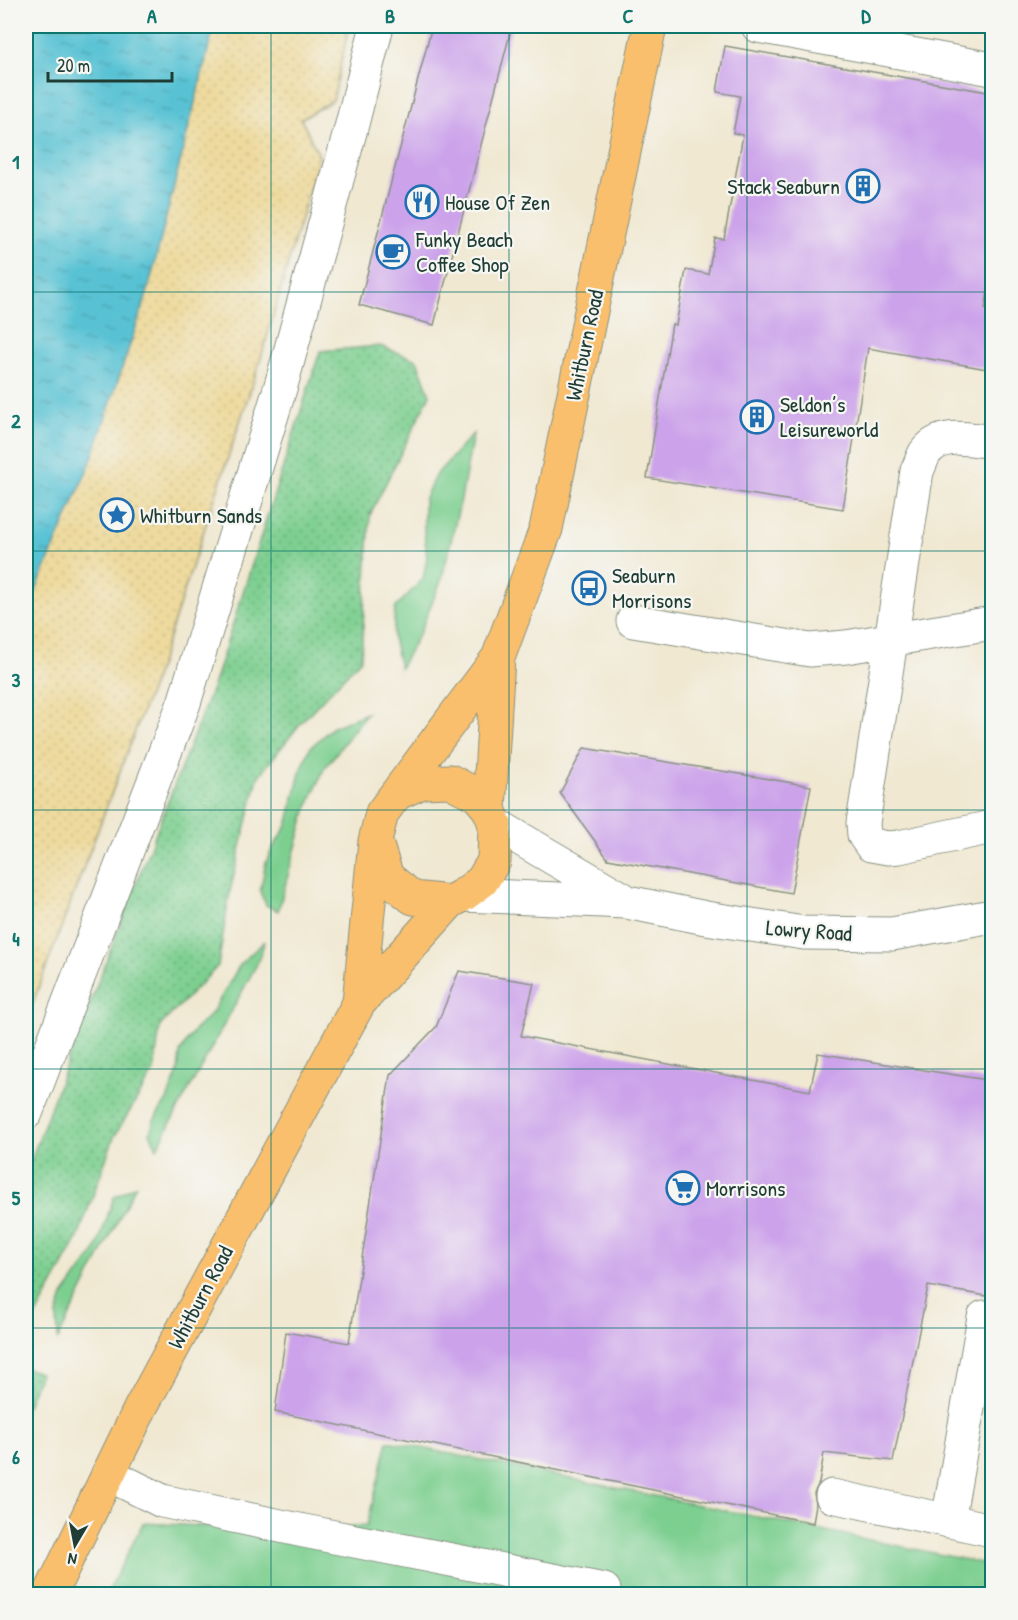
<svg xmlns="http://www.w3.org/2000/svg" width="1018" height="1620" font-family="'Patrick Hand',sans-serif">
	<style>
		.grass { fill: url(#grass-dots); stroke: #4e8662; stroke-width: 1.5 }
		.sand { fill: url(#sand-dots); stroke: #868c69; stroke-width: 1.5 }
		.green { fill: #7dcf90; stroke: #4e8662; stroke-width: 1.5 }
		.water { fill: url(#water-ripples); stroke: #3c8084; stroke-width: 1.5 }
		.building { fill: #cca3ea }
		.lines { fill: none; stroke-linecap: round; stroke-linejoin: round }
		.minor-casing { stroke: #889282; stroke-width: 35 }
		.major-casing { stroke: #889282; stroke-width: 35 }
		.minor { stroke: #fff; stroke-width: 33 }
		.major { stroke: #f9bf6d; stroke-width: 33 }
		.grid { fill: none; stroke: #0f766e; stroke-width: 1.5; stroke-opacity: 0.55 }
		.labels { text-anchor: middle; stroke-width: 4.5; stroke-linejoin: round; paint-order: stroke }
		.poi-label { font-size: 22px; fill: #1f3d34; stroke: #f6f6f2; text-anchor: start }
		.street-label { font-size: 22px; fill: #1f3d34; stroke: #f6f6f2 }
		.neatline { fill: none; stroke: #0f766e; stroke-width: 2 }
		.grid-label { font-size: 20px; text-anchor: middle; font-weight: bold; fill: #0f766e }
	</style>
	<defs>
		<pattern id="grass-dots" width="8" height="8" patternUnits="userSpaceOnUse" patternTransform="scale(1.5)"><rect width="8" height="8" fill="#7dcf90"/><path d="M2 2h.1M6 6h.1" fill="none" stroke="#66a976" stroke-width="1.8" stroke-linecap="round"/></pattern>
		<pattern id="sand-dots" width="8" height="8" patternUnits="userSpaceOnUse" patternTransform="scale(1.5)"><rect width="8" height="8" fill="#eeda9e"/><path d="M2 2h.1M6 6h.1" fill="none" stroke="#ccbc89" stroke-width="1.8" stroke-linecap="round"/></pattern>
		<pattern id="water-ripples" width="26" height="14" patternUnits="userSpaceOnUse" patternTransform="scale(1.5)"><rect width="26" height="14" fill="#58c2d4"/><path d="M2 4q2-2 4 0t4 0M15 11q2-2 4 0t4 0" fill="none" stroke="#489fad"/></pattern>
	</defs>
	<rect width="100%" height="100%" fill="#f6f6f2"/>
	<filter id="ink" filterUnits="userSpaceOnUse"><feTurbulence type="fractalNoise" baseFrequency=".0167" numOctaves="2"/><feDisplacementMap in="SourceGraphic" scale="12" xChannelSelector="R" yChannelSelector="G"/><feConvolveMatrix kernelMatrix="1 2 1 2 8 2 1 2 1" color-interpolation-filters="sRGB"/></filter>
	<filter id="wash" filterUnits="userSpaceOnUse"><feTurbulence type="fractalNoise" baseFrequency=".008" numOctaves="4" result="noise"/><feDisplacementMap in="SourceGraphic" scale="24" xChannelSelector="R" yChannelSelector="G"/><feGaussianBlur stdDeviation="1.35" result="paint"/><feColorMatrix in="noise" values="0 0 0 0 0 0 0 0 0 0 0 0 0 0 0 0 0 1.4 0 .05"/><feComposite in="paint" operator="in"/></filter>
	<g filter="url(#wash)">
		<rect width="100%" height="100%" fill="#f0e8d1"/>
		<path class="grass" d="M380 346 417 360 430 395 370 515 361 659 304 719 258 777 230 891 218 966 160 1026 154 1071 114 1137 77 1240 26 1334V1174L70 1054 214 683 320 351Z
			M26 1368 40 1373 26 1408Z"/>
		<path class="sand" d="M26 26H349L333 100 301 119 319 156 260 361 158 670 26 1021Z"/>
		<path class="green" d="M473 434 461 499 442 578 420 632 400 668 393 638 395 608 423 579 427 558 424 530V500L435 476Z
			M367 713 324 769 306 811 278 911 266 905 260 892 266 862 275 844 287 826 300 773 310 748 333 727Z
			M265 941 257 964 157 1148 150 1133 154 1120 167 1100 178 1072 180 1052 193 1032 212 1013 241 963Z
			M136 1185 58 1339 57 1315 63 1296 96 1250 114 1197Z
			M388 1441 992 1565V1594H107L143 1523 304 1531 367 1525Z"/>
		<path class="water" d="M26 26H214L147 294 91 461 26 613Z"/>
		<g id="blocks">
			<path class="building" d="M432 26H512L434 325 359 305Z
				M725 46 993 93V264L985 309 993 310V370L868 348 843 509 647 478 672 324 676 325 686 270 708 274 715 238 724 239 743 135 733 133 740 96 717 92Z
				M584 748 811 786 791 893 608 859 560 793Z
				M459 971 534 983 521 1036 810 1091 818 1053 993 1081V1297L928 1286 893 1461 824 1453 819 1483 814 1493 816 1504 813 1523 275 1412 286 1332 349 1343 390 1075 436 1027Z"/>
		</g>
	</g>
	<g filter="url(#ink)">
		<use href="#blocks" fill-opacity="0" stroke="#889282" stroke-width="1.5"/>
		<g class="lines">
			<g class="minor-casing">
				<path id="minor" d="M758 26 992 69
					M992 442C970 439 941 431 925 453 922 458 920 465 917 471L863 823 864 835 871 845 888 848 899 847 992 827
					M633 621 810 650 846 647 992 623
					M495 824 623 899
					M463 895 627 902 706 918 804 933 892 934 992 916
					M26 1113 184 703 282 382 350 132 377 26
					M108 1474 162 1501 304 1531 604 1590
					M832 1496 992 1530
					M948 1521 984 1317"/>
			</g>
			<g class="major-casing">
				<path id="major" d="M489 809 498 658
					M376 843 387 877 413 898 450 902
					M359 1003 375 841 382 813 498 658 546 529 650 26
					M50 1594 141 1407 359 1003 450 902 463 895 482 881 494 861 495 824 489 809 477 795 450 781 422 782 398 793"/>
			</g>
			<use href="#minor" class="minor"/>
			<use href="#major" class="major"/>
		</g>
	</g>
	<path class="grid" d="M271 26V1594M509 26V1594M747 26V1594M26 292H992M26 551H992M26 810H992M26 1069H992M26 1328H992"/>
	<defs>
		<g id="building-ring" transform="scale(1.725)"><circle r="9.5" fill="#f6f6f2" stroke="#1f6fb2" stroke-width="1.5"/><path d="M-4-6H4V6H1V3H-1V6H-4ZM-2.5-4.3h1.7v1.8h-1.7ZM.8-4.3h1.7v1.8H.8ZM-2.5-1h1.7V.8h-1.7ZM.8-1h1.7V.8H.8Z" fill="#1f6fb2"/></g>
		<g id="restaurant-ring" transform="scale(1.725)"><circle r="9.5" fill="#f6f6f2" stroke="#1f6fb2" stroke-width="1.5"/><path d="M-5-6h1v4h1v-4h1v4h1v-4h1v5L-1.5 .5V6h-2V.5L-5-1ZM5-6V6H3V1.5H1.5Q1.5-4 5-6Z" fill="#1f6fb2"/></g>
		<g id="cafe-ring" transform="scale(1.725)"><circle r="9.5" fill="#f6f6f2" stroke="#1f6fb2" stroke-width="1.5"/><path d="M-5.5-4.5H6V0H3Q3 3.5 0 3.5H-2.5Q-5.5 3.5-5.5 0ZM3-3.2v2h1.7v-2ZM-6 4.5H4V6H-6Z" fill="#1f6fb2"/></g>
		<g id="sight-ring" transform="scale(1.725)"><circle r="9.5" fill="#f6f6f2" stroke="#1f6fb2" stroke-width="1.5"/><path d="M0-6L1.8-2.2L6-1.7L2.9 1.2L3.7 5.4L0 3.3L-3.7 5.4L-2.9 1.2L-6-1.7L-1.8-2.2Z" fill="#1f6fb2"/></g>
		<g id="bus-ring" transform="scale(1.725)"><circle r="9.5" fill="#f6f6f2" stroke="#1f6fb2" stroke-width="1.5"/><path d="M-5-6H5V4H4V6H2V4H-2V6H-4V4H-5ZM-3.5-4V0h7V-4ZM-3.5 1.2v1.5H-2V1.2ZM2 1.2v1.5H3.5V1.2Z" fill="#1f6fb2"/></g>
		<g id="supermarket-ring" transform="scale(1.725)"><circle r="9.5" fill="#f6f6f2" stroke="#1f6fb2" stroke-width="1.5"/><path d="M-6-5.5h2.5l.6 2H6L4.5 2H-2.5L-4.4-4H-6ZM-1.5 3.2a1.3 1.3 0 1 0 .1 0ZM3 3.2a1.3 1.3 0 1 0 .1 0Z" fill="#1f6fb2"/></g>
	</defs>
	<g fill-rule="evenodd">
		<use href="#building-ring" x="863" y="186"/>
		<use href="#restaurant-ring" x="422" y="202"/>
		<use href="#cafe-ring" x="393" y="252"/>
		<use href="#building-ring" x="757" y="417"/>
		<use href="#sight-ring" x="117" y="515"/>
		<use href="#bus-ring" x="589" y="588"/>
		<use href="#supermarket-ring" x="683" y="1188"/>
	</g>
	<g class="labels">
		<g class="poi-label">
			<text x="840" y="194" text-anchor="end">Stack Seaburn</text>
			<text x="445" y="210">House Of Zen</text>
			<text x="416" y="247">Funky Beach<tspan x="416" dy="25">Coffee Shop</tspan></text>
			<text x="780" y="412">Seldon’s<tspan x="780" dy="25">Leisureworld</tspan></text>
			<text x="140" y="523">Whitburn Sands</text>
			<text x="612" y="583">Seaburn<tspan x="612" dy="25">Morrisons</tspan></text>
			<text x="706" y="1196">Morrisons</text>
		</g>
		<g class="street-label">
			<text transform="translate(584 345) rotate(-78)" y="8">Whitburn Road</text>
			<text transform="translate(809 930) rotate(4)" y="8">Lowry Road</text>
			<text transform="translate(200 1297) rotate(-62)" y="8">Whitburn Road</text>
		</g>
	</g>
	<rect width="1018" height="1620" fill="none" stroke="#f6f6f2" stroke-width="66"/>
	<g transform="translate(75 1545) rotate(190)" stroke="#f6f6f2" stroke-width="4.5" paint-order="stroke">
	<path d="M0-4.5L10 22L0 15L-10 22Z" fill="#1f3d34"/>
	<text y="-9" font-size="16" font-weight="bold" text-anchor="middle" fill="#1f3d34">N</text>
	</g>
	<path d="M48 72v9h124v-9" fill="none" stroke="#1f3d34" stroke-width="3"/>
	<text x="57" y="72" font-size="18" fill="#1f3d34" stroke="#f6f6f2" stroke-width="4.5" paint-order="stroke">20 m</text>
	<rect x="33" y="33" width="952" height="1554" class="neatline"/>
	<g class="grid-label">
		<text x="152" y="23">A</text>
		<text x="390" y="23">B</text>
		<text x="628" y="23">C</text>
		<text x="866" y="23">D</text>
		<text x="16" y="169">1</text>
		<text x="16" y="428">2</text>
		<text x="16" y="687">3</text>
		<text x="16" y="946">4</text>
		<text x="16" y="1205">5</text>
		<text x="16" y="1464">6</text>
	</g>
</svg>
